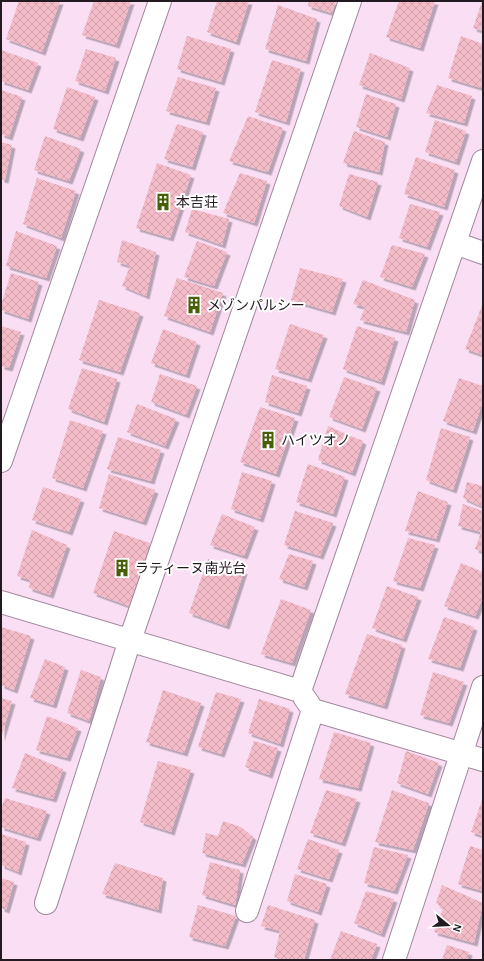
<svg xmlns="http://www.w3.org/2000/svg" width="484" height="961" font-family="'Alegreya Sans','Noto Sans JP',sans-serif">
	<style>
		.building { fill: url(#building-cross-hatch); filter: url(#shadow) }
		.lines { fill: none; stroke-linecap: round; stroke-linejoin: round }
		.minor-casing { stroke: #a2899d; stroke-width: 24 }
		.minor { stroke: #fff; stroke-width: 22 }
		.labels { text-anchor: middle; stroke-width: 4; stroke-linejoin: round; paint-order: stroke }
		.poi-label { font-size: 14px; fill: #231921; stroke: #fff; text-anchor: start }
	</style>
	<defs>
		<pattern id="building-cross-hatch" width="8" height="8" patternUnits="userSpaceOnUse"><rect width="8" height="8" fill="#f4bcc9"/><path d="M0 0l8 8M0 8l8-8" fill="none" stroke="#d1a1ac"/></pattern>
		<filter id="shadow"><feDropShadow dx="3.5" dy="3.5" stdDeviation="0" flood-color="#0004"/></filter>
	</defs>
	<rect width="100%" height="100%" fill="#fadef4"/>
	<path class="building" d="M19 1H60L42 52 6 39Z
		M94 1H131L116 45 82 35Z
		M217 1H249L236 42 207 32Z
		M309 1H336L332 13 308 6Z
		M399 1H435L420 48 386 37Z
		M482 1H483V31L473 28Z
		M278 5 317 19 306 61 265 49Z
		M187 36 231 49 221 82 177 69Z
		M461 36 483 44V80L481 88 448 78Z
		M86 49 116 58 105 91 75 81Z
		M1 50 38 63 28 90 1 81Z
		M370 53 410 68 401 99 359 85Z
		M272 60 301 69 286 122 255 112Z
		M178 77 216 88 206 122 166 111Z
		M437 85 472 96 464 123 426 113Z
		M67 87 95 97 80 138 53 129Z
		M1 90 22 97 9 137 1 134Z
		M366 94 396 104 387 137 356 127Z
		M248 116 283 128 268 172 229 161Z
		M435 120 466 131 456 162 425 152Z
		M177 124 203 132 192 167 164 159Z
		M354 131 385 142 379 172 343 163Z
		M45 136 81 149 69 181 34 170Z
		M1 142 12 145 5 180 1 179Z
		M416 157 455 170 444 207 404 194Z
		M157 163 191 175 170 238 136 228Z
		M240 173 267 181 254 223 223 213Z
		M349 174 378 182 367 217 339 206Z
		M37 178 76 191 61 238 23 224Z
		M410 204 440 212 427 247 399 238Z
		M192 209 229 219 222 245 185 232Z
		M16 231 57 246 46 278 6 266Z
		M122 240 156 252 146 296 122 286 130 266 117 262Z
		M197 241 227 252 214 286 184 277Z
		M392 245 425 254 412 287 380 277Z
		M300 268 343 279 332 312 291 300Z
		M11 273 39 282 28 319 1 310V305Z
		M177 278 223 293 210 332 164 316Z
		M363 280 415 300 406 332 360 320 365 307 353 304Z
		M99 300 140 313 120 372 79 360Z
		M483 303V355L465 349Z
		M290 324 324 335 308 379 275 369Z
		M1 326 21 332 9 368 1 366Z
		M357 326 395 338 381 382 343 369Z
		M163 329 197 342 186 375 151 363Z
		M82 368 117 379 104 422 68 409Z
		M160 374 197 386 186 415 151 402Z
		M272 375 307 386 298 413 265 402Z
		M344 377 377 388 362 429 329 417Z
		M459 378 483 386V401L473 431 443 421Z
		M137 404 176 419 165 446 127 432Z
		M260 407 295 418 276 474 240 462Z
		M70 420 103 431 83 488 52 478Z
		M328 426 363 441 352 473 318 460Z
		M441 428 470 437 453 490 426 480Z
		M118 437 161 450 151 481 107 469Z
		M308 464 345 477 333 514 296 502Z
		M242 472 272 481 260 519 231 509Z
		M109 474 155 490 143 522 99 508Z
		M467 482 483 486V507L463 498Z
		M43 487 81 499 69 532 32 520Z
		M418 491 448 502 436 539 405 531Z
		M463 504 483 511V552L475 549 481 532 458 526Z
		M295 511 333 523 320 556 284 545Z
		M222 514 255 527 244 556 210 545Z
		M32 530 67 545 50 595 29 588 30 580 17 576Z
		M114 531 150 543 129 606 93 593Z
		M408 538 435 545 420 588 393 581Z
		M289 554 313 561 304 587 279 579Z
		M208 559 244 571 226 626 189 613Z
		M461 563 483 572V597L475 616 444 606Z
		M387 586 418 597 403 639 372 628Z
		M281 599 311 610 292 663 261 654Z
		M444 617 474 627 460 668 428 659Z
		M1 627 31 636 14 690 1 685Z
		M367 634 402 645 384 706 345 694Z
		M45 659 65 667 53 705 30 698Z
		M81 670 101 677 89 721 67 713Z
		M433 672 464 682 449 723 420 715Z
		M163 690 201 703 184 753 146 742Z
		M216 692 241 699 221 754 198 747Z
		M1 698 12 701 1 738Z
		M259 699 290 709 280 744 248 733Z
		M47 716 78 728 67 758 36 750Z
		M334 732 371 743 358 788 319 779Z
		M254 741 278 748 269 775 245 767Z
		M406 751 439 763 428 794 397 783Z
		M25 753 63 769 53 799 12 788Z
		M158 761 191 770 171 832 140 822Z
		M326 790 357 799 342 843 310 833Z
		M392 790 429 803 413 850 375 842Z
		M483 797V836L471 832Z
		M5 798 47 811 37 838 1 827V809Z
		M223 821 241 827 253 837 242 864 202 853 206 833 218 836Z
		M1 834 26 842 18 872 1 865Z
		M308 839 339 850 329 879 297 869Z
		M470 846 483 850V891L458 884Z
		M374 847 408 855 394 891 364 883Z
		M210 862 240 870 235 905 202 895Z
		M115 863 163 878 158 910 102 894Z
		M295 874 327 884 318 912 287 901Z
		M1 878 14 882 6 910 1 908Z
		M442 885 483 903 474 943 434 932 443 909 436 903Z
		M366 891 394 899 381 934 354 923Z
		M198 905 236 916 225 946 189 937Z
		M268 905 315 920 304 960H283L274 957 280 931 261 926Z
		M341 931 377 944 371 960H330Z
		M447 945 469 952 467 960H442Z"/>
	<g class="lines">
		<g class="minor-casing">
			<path id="minor" d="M455 243 483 253
				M1 461 160 1
				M1 602 300 691 483 161
				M304 697 313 710 483 760
				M46 903 130 640 350 1
				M247 911 313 710
				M394 960 483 687"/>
		</g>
		<use href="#minor" class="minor"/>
	</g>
	<defs>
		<g id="building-bare" transform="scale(1.38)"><path d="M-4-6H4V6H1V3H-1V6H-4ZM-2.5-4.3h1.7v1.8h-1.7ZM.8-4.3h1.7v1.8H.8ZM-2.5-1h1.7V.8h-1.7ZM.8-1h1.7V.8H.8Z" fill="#485f0a" stroke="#fff" stroke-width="2.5" paint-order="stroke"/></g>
	</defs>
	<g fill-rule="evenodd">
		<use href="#building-bare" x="163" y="202"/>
		<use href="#building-bare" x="194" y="305"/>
		<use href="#building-bare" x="268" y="440"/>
		<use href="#building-bare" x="122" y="568"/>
	</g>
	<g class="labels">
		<g class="poi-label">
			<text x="176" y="207">本吉荘</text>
			<text x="207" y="310">メゾンパルシー</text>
			<text x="281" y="445">ハイツオノ</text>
			<text x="135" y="573">ラティーヌ南光台</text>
		</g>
	</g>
	<rect width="484" height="961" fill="none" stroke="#231921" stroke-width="4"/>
	<g transform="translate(448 925) rotate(108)" stroke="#ffffff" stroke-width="3" paint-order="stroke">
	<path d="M0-3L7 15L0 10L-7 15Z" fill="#231921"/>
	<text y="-6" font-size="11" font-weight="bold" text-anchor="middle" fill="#231921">N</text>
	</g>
</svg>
